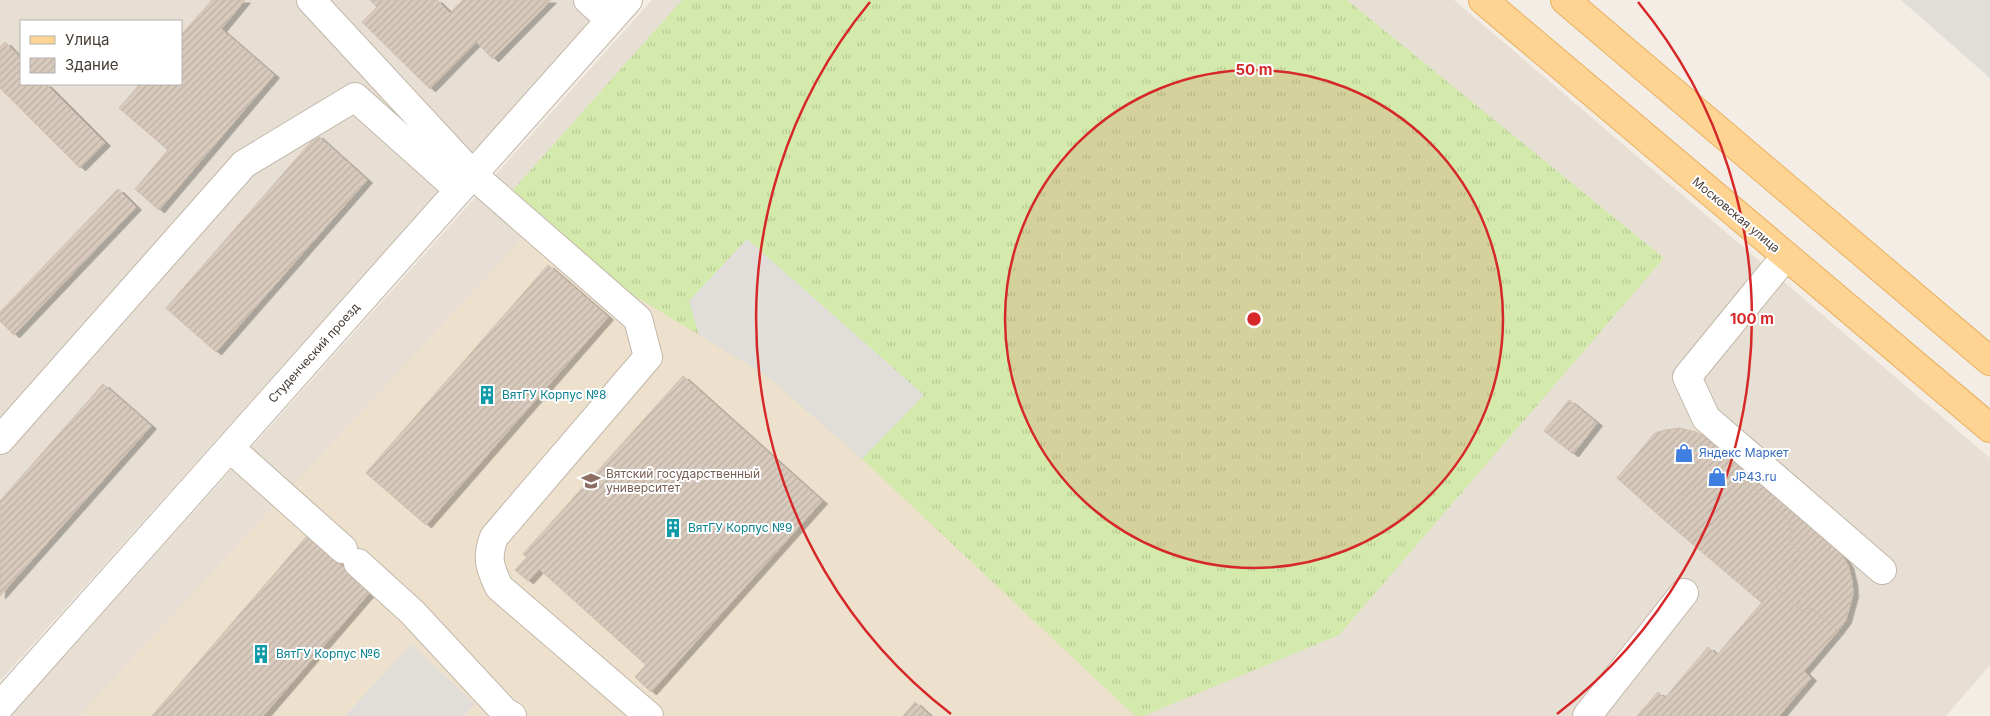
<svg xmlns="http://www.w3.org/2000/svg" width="1990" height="716" font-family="Inter,sans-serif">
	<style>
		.residential { fill: #e7dfd3; fill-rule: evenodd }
		.education { fill: #ede1ce }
		.grass { fill: url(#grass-tufts) }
		.parking { fill: #e1deda }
		.building { fill: url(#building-hatch); stroke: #d0bfad; filter: url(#shadow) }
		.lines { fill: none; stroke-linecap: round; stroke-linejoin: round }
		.minor-casing { stroke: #c2b7aa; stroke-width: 30 }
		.major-casing { stroke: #e8b05e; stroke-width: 30 }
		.minor { stroke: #fff; stroke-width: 28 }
		.major { stroke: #ffd492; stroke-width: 28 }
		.ring { fill: none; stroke: #d62828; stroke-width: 2.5 }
		.labels { text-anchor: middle; stroke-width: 4; stroke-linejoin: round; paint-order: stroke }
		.street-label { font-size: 12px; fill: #463d34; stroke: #fff }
		.culture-label { font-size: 12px; fill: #0d838f; stroke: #fff; text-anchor: start }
		.shop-label { font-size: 12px; fill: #366cbe; stroke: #fff; text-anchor: start }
		.education-label { font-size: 12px; fill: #785e54; stroke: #fff; text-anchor: start }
		.centre { fill: #d62828; stroke: #fff; stroke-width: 2.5 }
		.ring-label { font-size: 15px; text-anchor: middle; font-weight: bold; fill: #d62828; stroke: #fff; stroke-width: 4; stroke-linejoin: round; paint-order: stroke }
	</style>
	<defs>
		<pattern id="grass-tufts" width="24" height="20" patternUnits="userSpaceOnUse" patternTransform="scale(1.25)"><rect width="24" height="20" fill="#d4e9ac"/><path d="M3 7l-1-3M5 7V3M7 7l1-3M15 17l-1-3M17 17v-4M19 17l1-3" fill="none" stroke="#b7c995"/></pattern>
		<pattern id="building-hatch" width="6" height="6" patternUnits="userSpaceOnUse" patternTransform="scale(1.25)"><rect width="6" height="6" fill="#d8cbbd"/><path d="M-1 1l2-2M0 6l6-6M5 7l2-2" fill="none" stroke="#bbafa3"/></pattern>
		<filter id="shadow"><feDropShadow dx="5.5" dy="3" stdDeviation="0" flood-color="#0004"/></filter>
	</defs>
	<rect width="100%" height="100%" fill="#f3ede5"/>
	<path class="residential" d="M0 0H610L0 681ZM21 21H181V84H21Z
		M652 0H1454L1990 458V665L1946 716H11Z"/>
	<path class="education" d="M542 217 628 292 767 376 862 459 1135 716H79Z"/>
	<path class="grass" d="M682 0H1347L1664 258 1339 635 1143 716H1135L862 459 767 376 628 292 513 190Z"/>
	<path class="parking" d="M1901 0H1990V78Z
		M747 239 924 395 862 459 767 376 699 335 689 301Z
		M411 644 475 704 464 716H345Z"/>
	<path class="building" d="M212 0H245L221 29 274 75 159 210 135 189 168 150 119 108 140 84H181V35Z
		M370 0H437L450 13 463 0H551L493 59 476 42 430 89 362 22 377 7Z
		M5 42 21 59V84H46L105 143 80 168 0 88V47Z
		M317 135 367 180 216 352 166 308Z
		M118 189 136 207 14 335 0 321V312Z
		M548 265 608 317 426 525 366 473Z
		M683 376 822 501 651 692 635 677 646 665 539 569 528 581 515 570 527 557 523 554Z
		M103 384 151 426 0 596V501Z
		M1569 400 1597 423 1573 454 1544 431Z
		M1680 428 1695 432 1711 439 1837 548 1848 565 1852 581 1853 594 1846 620 1838 631 1811 608 1806 614 1797 607 1802 597V587L1797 576 1790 569 1802 554 1790 544 1791 530 1788 518 1746 481 1733 478 1717 480 1705 470 1663 519 1617 478 1655 433 1665 430Z
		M1705 470 1717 480 1733 478 1746 481 1788 518 1791 530 1790 544 1802 554 1790 569 1797 576 1802 587V597L1797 607 1775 587 1762 603 1663 519Z
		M307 536 371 591 263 716H152Z
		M1775 587 1806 614 1811 608 1838 631 1804 671 1811 678 1779 716H1637L1658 692 1665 698 1708 647 1717 655Z
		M915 702 930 716H903Z"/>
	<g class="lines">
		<g class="minor-casing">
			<path id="minor" d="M311 0 473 175 638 319 648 357 494 537C486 558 490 568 499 587L649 716
				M588 0 610 20
				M1785 257 1687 377 1706 418 1882 570
				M0 440 244 164 355 97 459 190
				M230 448 343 549
				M358 563 412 612 505 712 512 716
				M0 706 628 0
				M1587 716 1684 593"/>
		</g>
		<g class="major-casing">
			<path id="major" d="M1483 0 1990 428
				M1565 0 1990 361"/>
		</g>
		<use href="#minor" class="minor"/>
		<use href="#major" class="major"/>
	</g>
	<circle cx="1254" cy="319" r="249" fill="#d62828" fill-opacity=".12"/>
	<g class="ring">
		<circle cx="1254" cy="319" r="249"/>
		<path d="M951 714A498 498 0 0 1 870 2M1638 2A498 498 0 0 1 1557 714"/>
	</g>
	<defs>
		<g id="building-bare" transform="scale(1.5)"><path d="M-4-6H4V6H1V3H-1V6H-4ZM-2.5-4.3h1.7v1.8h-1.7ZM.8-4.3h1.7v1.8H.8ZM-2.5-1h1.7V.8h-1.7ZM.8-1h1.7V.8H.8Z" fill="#0f9aa8" stroke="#fff" stroke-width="2.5" paint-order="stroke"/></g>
		<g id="shop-bare" transform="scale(1.5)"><path d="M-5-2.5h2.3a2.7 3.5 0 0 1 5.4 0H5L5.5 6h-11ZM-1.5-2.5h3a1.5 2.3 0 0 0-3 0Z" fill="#3f7fe0" stroke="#fff" stroke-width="2.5" paint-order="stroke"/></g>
		<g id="university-bare" transform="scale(1.5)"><path d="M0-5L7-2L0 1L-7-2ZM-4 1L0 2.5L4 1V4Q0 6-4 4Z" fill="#8d6e63" stroke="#fff" stroke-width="2.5" paint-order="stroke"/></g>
	</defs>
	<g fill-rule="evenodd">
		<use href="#building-bare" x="487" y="395"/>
		<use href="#shop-bare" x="1684" y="453"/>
		<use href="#shop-bare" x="1717" y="477"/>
		<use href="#university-bare" x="591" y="481"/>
		<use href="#building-bare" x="673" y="528"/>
		<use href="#building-bare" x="261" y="654"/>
	</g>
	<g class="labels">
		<g class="street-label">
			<text transform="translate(1736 215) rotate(40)" y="4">Московская улица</text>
			<text transform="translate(314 353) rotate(-48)" y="4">Студенческий проезд</text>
		</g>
		<g class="culture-label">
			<text x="502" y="399">ВятГУ Корпус №8</text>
			<text x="688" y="532">ВятГУ Корпус №9</text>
			<text x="276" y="658">ВятГУ Корпус №6</text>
		</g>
		<g class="shop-label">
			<text x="1699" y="457">Яндекс Маркет</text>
			<text x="1732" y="481">JP43.ru</text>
		</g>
		<g class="education-label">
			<text x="606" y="478">Вятский государственный<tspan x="606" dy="14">университет</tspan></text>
		</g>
	</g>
	<circle cx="1254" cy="319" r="8" class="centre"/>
	<g class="ring-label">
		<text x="1254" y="75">50 m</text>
		<text x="1752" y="324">100 m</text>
	</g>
	<rect x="20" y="20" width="162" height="65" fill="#ffffff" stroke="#b5b1ae"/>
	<rect x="30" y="36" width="25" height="8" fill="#ffd492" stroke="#b5b1ae"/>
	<text x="65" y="45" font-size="15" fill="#463d34">Улица</text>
	<rect x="30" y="58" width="25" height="15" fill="url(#building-hatch)" stroke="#b5b1ae"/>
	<text x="65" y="70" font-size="15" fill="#463d34">Здание</text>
</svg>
